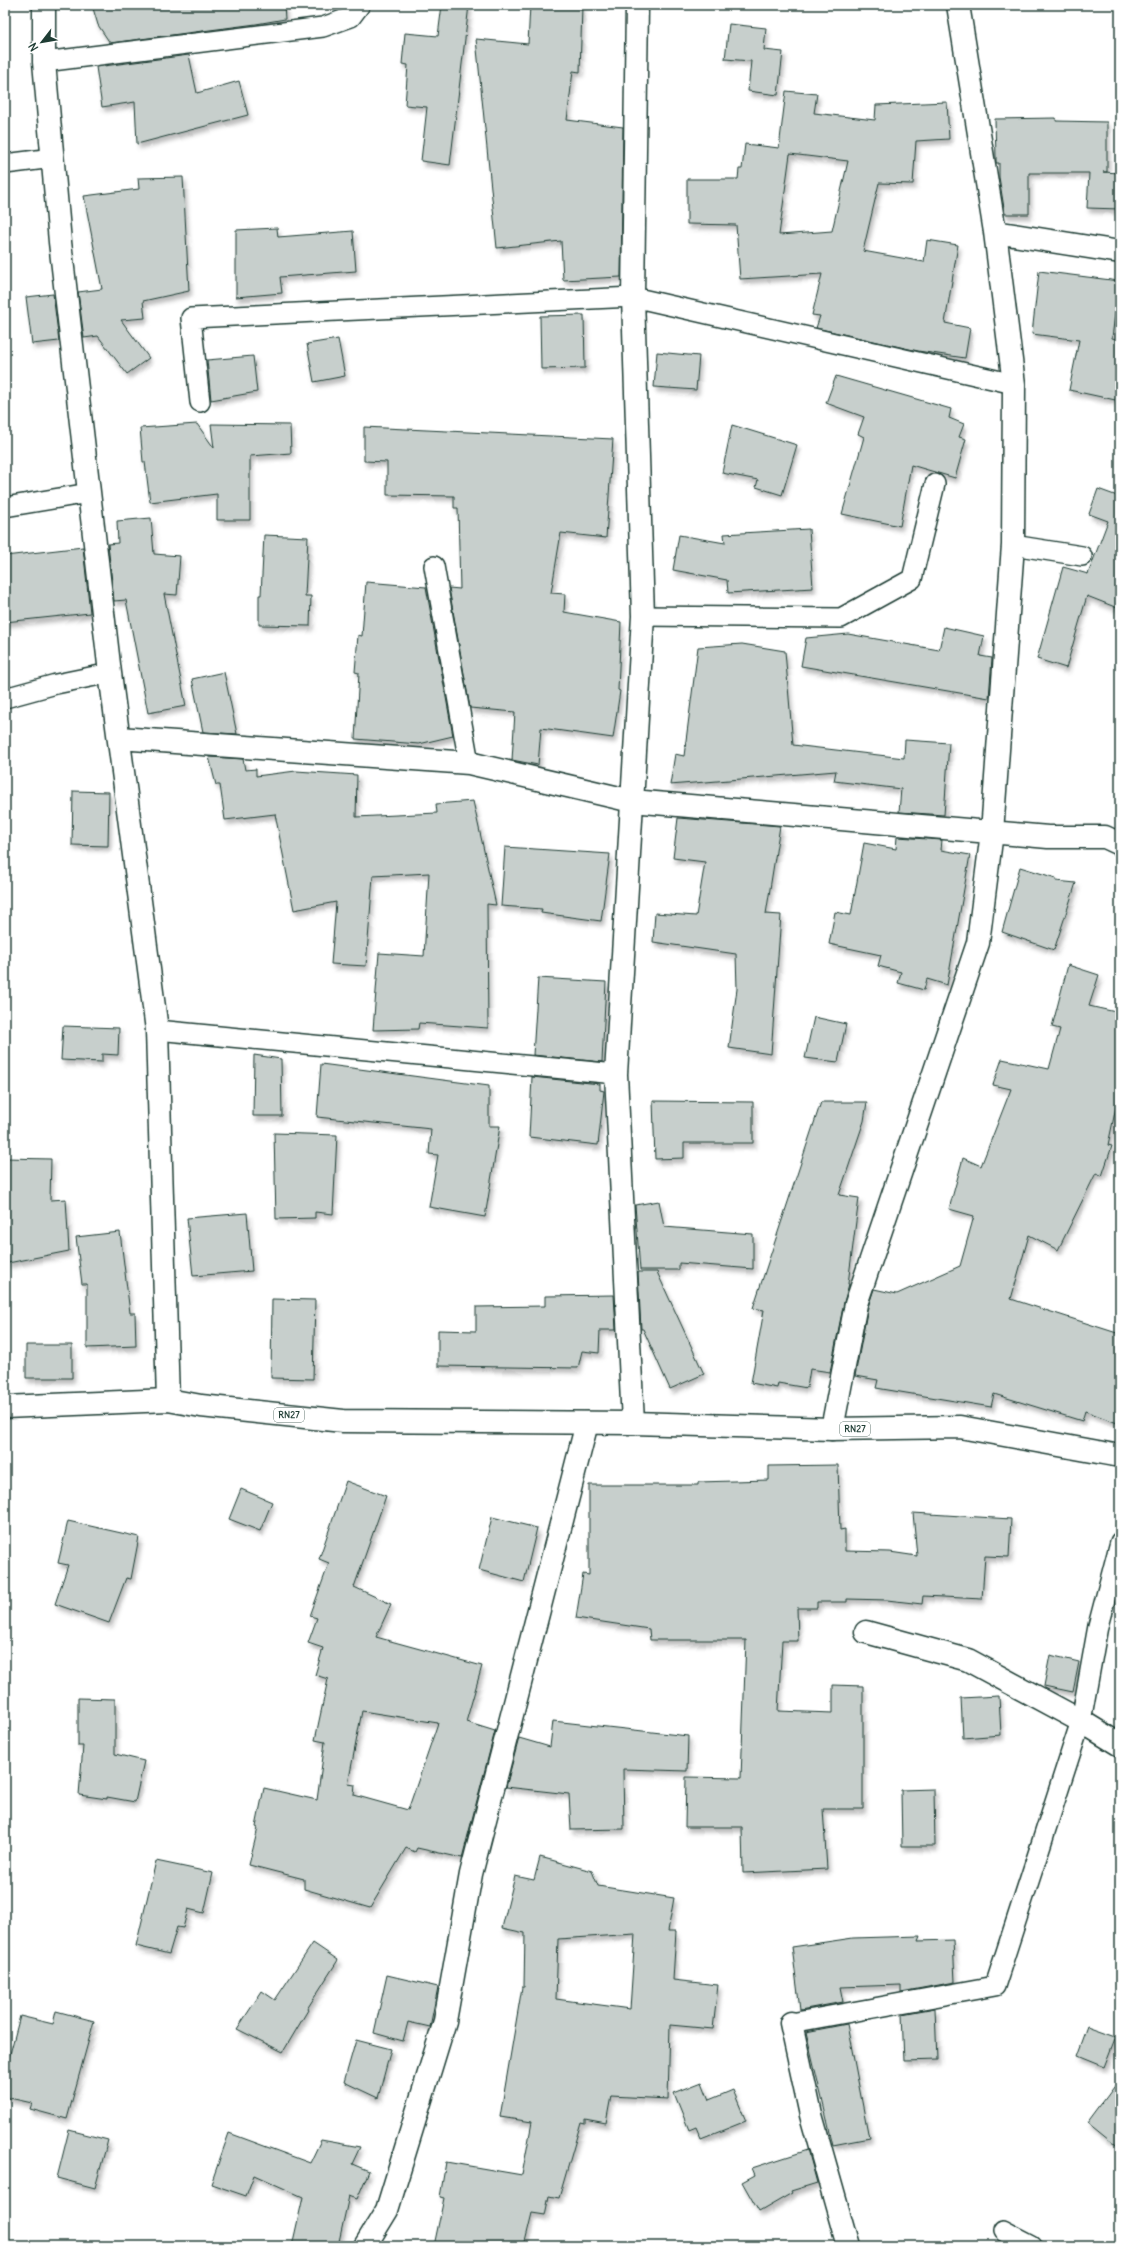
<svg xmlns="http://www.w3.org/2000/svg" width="1125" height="2251" font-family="Delius,sans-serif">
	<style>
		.building { fill: #c7cfcc; stroke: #1f3d34; fill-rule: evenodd; filter: url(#shadow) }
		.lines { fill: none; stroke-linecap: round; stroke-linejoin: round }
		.service-casing { stroke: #1f3d34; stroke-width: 22 }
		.minor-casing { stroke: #1f3d34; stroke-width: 25 }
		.primary-casing { stroke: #1f3d34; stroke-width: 25 }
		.service { stroke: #fff; stroke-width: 19 }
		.minor { stroke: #fff; stroke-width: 22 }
		.primary { stroke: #fff; stroke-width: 22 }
		.labels { text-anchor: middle; stroke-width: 3; stroke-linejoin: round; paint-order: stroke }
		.shield { fill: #fff; stroke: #627771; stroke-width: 1 }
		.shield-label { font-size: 9px; font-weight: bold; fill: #1f3d34 }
	</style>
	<defs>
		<filter id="shadow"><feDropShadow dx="2.5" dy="4.5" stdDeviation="2" flood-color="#0004"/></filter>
	</defs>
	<rect width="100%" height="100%" fill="#fff"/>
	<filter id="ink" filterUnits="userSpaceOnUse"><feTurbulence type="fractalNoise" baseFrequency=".025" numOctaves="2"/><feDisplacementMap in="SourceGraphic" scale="8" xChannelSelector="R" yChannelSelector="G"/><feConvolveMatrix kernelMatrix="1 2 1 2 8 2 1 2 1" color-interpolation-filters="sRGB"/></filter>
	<g filter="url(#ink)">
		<path class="building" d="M92 5H284L285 19 256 24 110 43 98 25Z
			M442 5H469L450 165 421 161 427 107 405 105 408 65 402 64 405 33 438 36Z
			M530 5 582 6 580 72 573 71 567 120 623 127 621 277 563 280 561 241 497 248 476 39 528 44Z
			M729 24 766 28 764 50 783 52 778 95 748 91 751 61 725 59Z
			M189 55 197 93 239 81 248 115 137 144 135 102 102 107 96 67Z
			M786 91 817 94 814 113 875 120 876 105 947 102 949 139 916 141 913 184 879 183 863 251 924 262 927 240 958 245 945 323 970 328 965 358 918 351 816 328 820 316 812 315 822 274 740 279 736 225 687 224V179H738L739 169H742L745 144 779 148ZM790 154 848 161 832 231 779 235Z
			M1056 118V121L1107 122V172H1103L1120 173V209L1087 208 1089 173H1029V214H1005L999 177V163H996V158L995 119Z
			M183 177 189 291 143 301 145 318 121 320 149 358 127 374 98 336 84 338 78 292 102 289 84 196 139 189 138 178Z
			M277 228 278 237 353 231 356 271 280 277 282 293 236 297V230Z
			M1039 271 1119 281 1112 338 1120 340V401L1069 390 1079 340 1032 334Z
			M53 294 59 341 32 344 26 297Z
			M584 315 585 368 541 369 540 316Z
			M338 339 345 376 314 382 307 344Z
			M657 352 699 356 696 390 654 387Z
			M253 356 257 392 211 400 207 360Z
			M836 376 951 409 949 418 964 424 959 437 966 439 955 478 911 465 900 526 842 514 864 437 858 434 864 417 826 403Z
			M197 424 214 448 211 424 290 425 291 453 250 456V520H217V494L150 502 145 462H143L140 428Z
			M732 425 797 445 782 495 756 487 758 480 722 473Z
			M364 427 613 439 606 538 561 533 551 593 565 594 564 612 621 622 618 690 620 691 613 738 541 728 538 765 512 760 515 712 470 708 449 588 460 589 458 508H454V496L387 495V462L364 461Z
			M1098 489 1120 497V609L1087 596 1066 668 1037 659 1063 567 1088 574 1108 521 1089 514Z
			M151 518 154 554 180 556 177 595 164 594 186 706 148 713 126 600 114 601 108 544 118 543 117 521Z
			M809 529 813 588 728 593 727 580 673 570 679 535 725 543 724 534Z
			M264 535 308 537 305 596H311L310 626 259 625V595H261Z
			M83 547 90 613 5 622V556Z
			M366 582 426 587 453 736 419 744 355 739 359 673 355 672 358 635 362 636Z
			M944 627 984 636 980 656 992 658 989 698 801 666 806 638 848 634 939 650Z
			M742 644 785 651 793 745 904 758 905 740 949 743 944 815 899 812 901 789 834 781 836 771 670 785 675 754 684 756 698 647Z
			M224 672 237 734 203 732 192 679Z
			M209 757 243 759 245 770 256 769V776L296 771 357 775 356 817 437 813 436 804 473 801 496 905 487 904 488 1028 419 1023 418 1029 373 1030 379 953 424 956 429 873 373 876 366 966 331 964 336 902 294 910 275 814 225 820 220 785H216Z
			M73 791 109 792 108 846 72 845Z
			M678 818 780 826 766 914 781 915 771 1054 729 1048 737 989 736 954 653 942 655 913 696 916 705 862 673 858Z
			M897 837 942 840 941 850 970 855 947 985 927 979 924 990 898 983 901 972 878 966 881 955 829 944 835 912 851 915 864 843 896 849Z
			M505 847 610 854 601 921 541 913 542 909 501 906Z
			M1020 867 1056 878V881L1076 883 1054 950 1002 932Z
			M1068 965 1099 975 1089 1006 1120 1013V1088L1108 1145 1112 1146 1102 1176 1096 1173 1058 1250 1029 1235 1011 1299 1120 1334V1424L1085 1411 1082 1421 994 1394 991 1407 876 1388 878 1380 855 1376 868 1307 874 1289 897 1294 960 1266 974 1216 949 1209 963 1158 981 1166 1011 1089 993 1085 1002 1059 1049 1069 1060 1029 1052 1027Z
			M538 978 606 982 602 1062 533 1055Z
			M814 1017 846 1024 838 1062 805 1058Z
			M63 1026 119 1028 118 1055 102 1054V1062L61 1060Z
			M254 1055 281 1059 282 1116H253Z
			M321 1064 489 1086V1126H500L485 1217 429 1207 438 1155 429 1154 431 1129 317 1117Z
			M532 1077 600 1084V1090L604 1091 598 1145 529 1137Z
			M653 1101 753 1102V1143H684V1158L655 1159Z
			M821 1102H867L864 1121 839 1195 859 1198 848 1284H849L844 1302 830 1372 810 1369 807 1388 778 1383 777 1388 751 1383 764 1310 753 1308Z
			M274 1133 337 1135 333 1214 315 1212V1218L276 1219Z
			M5 1158 51 1159 50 1200 66 1199 69 1251 8 1263 5 1247Z
			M659 1201 664 1227 753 1234V1269L679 1263V1270H640L635 1205Z
			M247 1213 252 1271 193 1276 187 1218Z
			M120 1232 130 1313H135L136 1346 87 1348V1284H82L76 1237Z
			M638 1272H657L704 1374 670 1389 643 1329H641Z
			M614 1295 616 1330H600L599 1353 582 1351 578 1368 438 1366V1330L476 1331V1307L545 1306V1296Z
			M272 1299 315 1300 313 1379 271 1378Z
			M26 1345H72V1378H26Z
			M838 1465 840 1530 845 1529V1551L890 1552 917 1556 913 1513 1011 1519 1009 1557 985 1556 982 1599 923 1596 922 1604 887 1600 847 1599V1602H817V1608H797L798 1641H782L778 1711 833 1713V1685L863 1686V1809H823L827 1869 743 1873 742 1827H685L686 1777 741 1778 746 1640H650L649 1629 576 1618 583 1574 589 1575V1485H698V1482L769 1480V1466Z
			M346 1481 386 1496 354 1587 391 1604 376 1637 482 1666 466 1722 495 1731 462 1858 417 1848 415 1852 406 1848 370 1908 304 1889V1879L249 1865 258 1828 256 1827 264 1788 317 1800 325 1742 315 1740 328 1679 315 1675 323 1648 308 1643 317 1618 310 1616 329 1563 319 1559ZM362 1711 438 1723 408 1810 354 1795 355 1785 348 1784Z
			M241 1489 272 1502 260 1531 229 1519Z
			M492 1517 537 1528 524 1582 479 1570Z
			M68 1521 139 1537 131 1579 126 1578 109 1623 55 1604 68 1565 58 1563Z
			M1050 1655 1079 1662 1073 1692 1044 1686Z
			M999 1696 1001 1735 963 1738 961 1698Z
			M78 1698 115 1699V1754L144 1761 135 1802 107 1797V1799L79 1795 83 1746H78Z
			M553 1721 688 1736 687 1771 623 1769 624 1829 571 1830 569 1794 506 1787 519 1738 550 1747Z
			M934 1789 935 1846H902L901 1790Z
			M540 1857 592 1871 598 1886 674 1898 668 1931H676L673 1980 718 1985 713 2029 670 2025 668 2099 611 2096 606 2123 585 2119V2123L581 2122 559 2198 549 2196 545 2215 532 2213 524 2246H434L444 2198 440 2197 446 2162 522 2175 532 2122 500 2117 522 1987H524L525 1933 502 1928 515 1876 534 1880ZM635 1934 630 2009 556 1999 558 1939Z
			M156 1861 213 1873 204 1913 188 1909 183 1928 177 1927 169 1954 136 1946Z
			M920 1936 918 1941 953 1940 955 1982 901 1992V1985L840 1987 843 2002 800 2010 792 1947 853 1938Z
			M313 1943 338 1960 307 2009 308 2010 283 2052 237 2029 262 1991 275 2000Z
			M387 1975 438 1987 430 2027 408 2022 403 2041 374 2033Z
			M935 2008 937 2060 904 2061 902 2014Z
			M56 2011 94 2021 67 2119 30 2109 32 2103 5 2097V2073L20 2016 53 2024Z
			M847 2024 869 2138 833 2145 806 2032Z
			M1088 2026 1116 2036 1104 2067 1077 2056Z
			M356 2040 391 2049 378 2098 344 2082Z
			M1120 2079V2148L1088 2122Z
			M702 2082 709 2100 733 2090 746 2121 701 2139 696 2127 689 2130 674 2093Z
			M69 2130 108 2140 95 2188 57 2178Z
			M229 2133 310 2163 321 2140 360 2147 352 2164 369 2171 357 2199 349 2196 338 2246H292L303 2197 254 2175 246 2196 211 2184Z
			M808 2150 817 2183 791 2191 792 2193 759 2212 742 2182 755 2175 752 2168Z"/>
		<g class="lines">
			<g class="service-casing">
				<path id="service" d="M44 62 323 27 351 17 360 5
					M5 164 53 158
					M200 402 191 318 633 297 1014 384
					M5 507 89 493
					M1013 545 1082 556
					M434 566 469 763
					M643 616 841 618 912 579 935 484
					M5 698 56 684 110 673
					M157 1030 616 1074
					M791 2023 995 1986 1081 1721 1098 1626 1120 1542
					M1003 2231 1032 2246"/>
			</g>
			<g class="minor-casing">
				<path id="minor" d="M44 5V62L60 242 110 673 157 1030 168 1400
					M995 232 1120 252
					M119 738 469 763 632 801 1048 837H1105L1120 844
					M633 1423 616 1074 643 616 633 297 637 5
					M832 1429 856 1304 978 943 992 832 1013 545 1014 384 995 232 958 5
					M866 1632 968 1660 1081 1721 1120 1745
					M791 2023 811 2115 848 2246
					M365 2246 387 2210 445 2021 471 1874 587 1423"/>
			</g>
			<g class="primary-casing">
				<path id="primary" d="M5 1407 168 1400 201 1406 343 1421 633 1423 832 1429 960 1427 1120 1456"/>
			</g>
			<use href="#service" class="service"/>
			<use href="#minor" class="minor"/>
			<use href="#primary" class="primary"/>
		</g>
	</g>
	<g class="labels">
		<g class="shield">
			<rect x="274" y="1408" width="30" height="14" rx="3"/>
			<rect x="840" y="1422" width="30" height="14" rx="3"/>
		</g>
		<g class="shield-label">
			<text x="289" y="1418">RN27</text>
			<text x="855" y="1432">RN27</text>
		</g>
	</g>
	<rect width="1125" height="2251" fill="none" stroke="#fff" stroke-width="20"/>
	<rect x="10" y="10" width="1105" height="2231" fill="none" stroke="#1f3d34" stroke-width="1.5" filter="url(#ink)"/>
	<g transform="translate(42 42) rotate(239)" stroke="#ffffff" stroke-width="3" paint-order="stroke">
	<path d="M0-3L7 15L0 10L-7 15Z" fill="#1f3d34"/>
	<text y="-6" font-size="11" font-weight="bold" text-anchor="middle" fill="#1f3d34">N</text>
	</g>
</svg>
